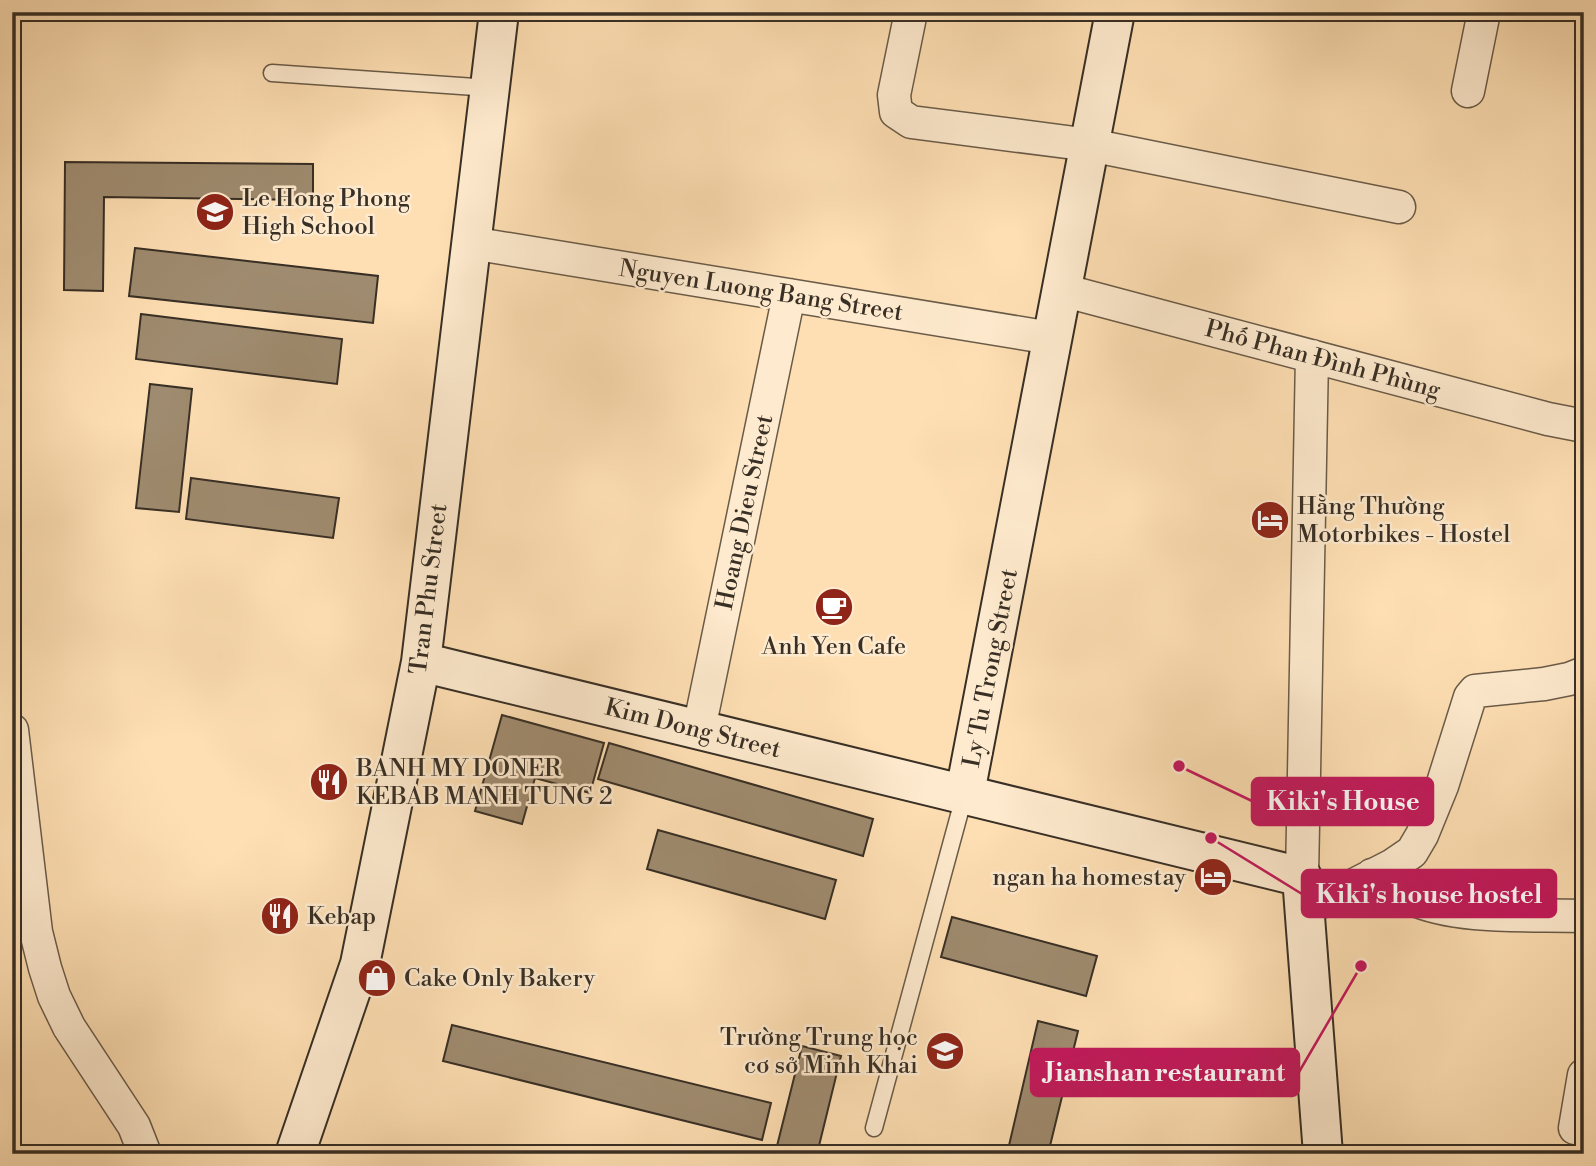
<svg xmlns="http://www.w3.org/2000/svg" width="1596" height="1166" font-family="'Libre Bodoni',serif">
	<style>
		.building { fill: #9f8b6f; stroke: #382f25; stroke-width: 2 }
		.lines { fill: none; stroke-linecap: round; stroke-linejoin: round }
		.lane-casing { stroke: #6a5b48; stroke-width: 19 }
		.street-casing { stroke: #6a5b48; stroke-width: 35 }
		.secondary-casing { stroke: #382f25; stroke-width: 42 }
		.lane { stroke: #feeace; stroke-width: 16 }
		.street { stroke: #feeace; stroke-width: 32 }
		.secondary { stroke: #feeace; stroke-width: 38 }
		.labels { text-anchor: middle; stroke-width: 5; stroke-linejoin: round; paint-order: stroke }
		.poi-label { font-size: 24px; fill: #382f25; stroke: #feeace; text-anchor: start }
		.street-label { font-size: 24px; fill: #382f25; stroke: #feeace }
		.leader { fill: none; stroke: #c2185b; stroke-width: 2.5 }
		.callout-dot { fill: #c2185b; stroke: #feeace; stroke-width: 2.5 }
		.callout { fill: #c2185b; stroke: #c2185b; stroke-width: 2.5 }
		.callout-label { font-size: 26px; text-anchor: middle; font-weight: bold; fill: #fff }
	</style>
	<rect width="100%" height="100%" fill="#fedfb3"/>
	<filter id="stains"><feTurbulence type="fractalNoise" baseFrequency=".00286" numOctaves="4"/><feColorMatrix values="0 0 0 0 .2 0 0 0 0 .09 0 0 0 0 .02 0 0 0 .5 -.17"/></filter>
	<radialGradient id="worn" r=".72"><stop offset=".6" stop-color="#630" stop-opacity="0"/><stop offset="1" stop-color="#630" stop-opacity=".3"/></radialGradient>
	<path class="building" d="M65 162 313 164V200L104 197 103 291 64 290Z
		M135 248 378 276 373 323 129 296Z
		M141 314 342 339 337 384 136 359Z
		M150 384 192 389 179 512 136 508Z
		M191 478 339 498 333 538 186 519Z
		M502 715 604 743 590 793 535 778 522 824 475 811Z
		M609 743 873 819 863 856 598 779Z
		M658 830 836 880 825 919 647 869Z
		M952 917 1097 956 1086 996 941 957Z
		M1038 1021 1078 1031 1048 1154H1007Z
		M452 1025 771 1103 762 1140 443 1061Z
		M802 1046 841 1056 817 1154H775Z"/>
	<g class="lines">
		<g class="lane-casing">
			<path id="lane" d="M272 73 490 88
				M874 1128 965 793"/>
		</g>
		<g class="street-casing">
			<path id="street" d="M911 12 894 95 896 112 911 122 1090 145 1399 207
				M1468 91 1484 12
				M471 243 1051 338
				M1062 290 1548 419 1584 426
				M699 729 789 295
				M12 730 36 932 45 968 54 996 69 1027 134 1126 145 1154
				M1372 875C1384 883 1397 892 1410 898 1459 920 1530 914 1584 916
				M1302 877 1312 356
				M1305 910 1393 865 1412 852 1422 835 1442 786 1470 697 1475 691 1544 684 1569 679 1584 673
				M1575 1128 1584 1075"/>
		</g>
		<g class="secondary-casing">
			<path id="secondary" d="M421 662 1302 877 1323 1154
				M965 793 1115 12
				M295 1154 360 964 421 662 499 12"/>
		</g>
		<use href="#lane" class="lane"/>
		<use href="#street" class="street"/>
		<use href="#secondary" class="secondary"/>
	</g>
	<defs>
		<g id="school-disc" transform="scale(2.0125)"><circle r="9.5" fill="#8f2418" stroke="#feeace"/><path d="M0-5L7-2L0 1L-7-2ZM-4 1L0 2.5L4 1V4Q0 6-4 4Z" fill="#fff"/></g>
		<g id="hotel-disc" transform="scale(2.0125)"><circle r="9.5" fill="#8f2418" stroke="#feeace"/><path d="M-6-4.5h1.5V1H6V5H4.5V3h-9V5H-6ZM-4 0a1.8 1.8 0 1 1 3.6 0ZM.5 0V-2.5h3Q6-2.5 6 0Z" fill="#fff"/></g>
		<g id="cafe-disc" transform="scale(2.0125)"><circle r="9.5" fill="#8f2418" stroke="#feeace"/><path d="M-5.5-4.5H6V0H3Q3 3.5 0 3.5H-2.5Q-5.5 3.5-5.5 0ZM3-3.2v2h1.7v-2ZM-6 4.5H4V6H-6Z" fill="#fff"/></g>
		<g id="restaurant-disc" transform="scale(2.0125)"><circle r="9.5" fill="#8f2418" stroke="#feeace"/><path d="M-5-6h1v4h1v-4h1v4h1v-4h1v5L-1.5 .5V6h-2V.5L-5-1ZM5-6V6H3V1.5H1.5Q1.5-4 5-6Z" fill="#fff"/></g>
		<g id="shop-disc" transform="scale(2.0125)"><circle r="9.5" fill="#8f2418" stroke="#feeace"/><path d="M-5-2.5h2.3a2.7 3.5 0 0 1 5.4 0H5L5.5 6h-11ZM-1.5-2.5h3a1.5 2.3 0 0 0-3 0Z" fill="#fff"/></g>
	</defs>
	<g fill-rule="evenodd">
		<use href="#school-disc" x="215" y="212"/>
		<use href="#hotel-disc" x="1270" y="520"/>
		<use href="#cafe-disc" x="834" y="607"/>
		<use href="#restaurant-disc" x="329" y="782"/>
		<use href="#hotel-disc" x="1213" y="877"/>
		<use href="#restaurant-disc" x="280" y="916"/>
		<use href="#shop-disc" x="377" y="978"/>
		<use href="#school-disc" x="945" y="1051"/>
	</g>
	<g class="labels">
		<g class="poi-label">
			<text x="242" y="206">Le Hong Phong<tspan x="242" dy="28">High School</tspan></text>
			<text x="1297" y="514">Hằng Thường<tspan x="1297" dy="28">Motorbikes - Hostel</tspan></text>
			<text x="834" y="654" text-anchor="middle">Anh Yen Cafe</text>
			<text x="356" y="776">BANH MY DONER<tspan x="356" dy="28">KEBAB MANH TUNG 2</tspan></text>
			<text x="1186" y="885" text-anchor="end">ngan ha homestay</text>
			<text x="307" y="924">Kebap</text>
			<text x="404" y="986">Cake Only Bakery</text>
			<text x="918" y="1045" text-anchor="end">Trường Trung học<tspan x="918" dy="28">cơ sở Minh Khai</tspan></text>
		</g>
		<g class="street-label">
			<text transform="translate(761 290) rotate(9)" y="8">Nguyen Luong Bang Street</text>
			<text transform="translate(1323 359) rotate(15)" y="8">Phố Phan Đình Phùng</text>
			<text transform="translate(744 512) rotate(-78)" y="8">Hoang Dieu Street</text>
			<text transform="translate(428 589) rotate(-83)" y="8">Tran Phu Street</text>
			<text transform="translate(990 668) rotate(-79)" y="8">Ly Tu Trong Street</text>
			<text transform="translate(693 728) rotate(14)" y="8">Kim Dong Street</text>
		</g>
	</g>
	<path class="leader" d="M1179 766L1252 801M1211 838L1302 894M1361 966L1299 1072"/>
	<g class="callout-dot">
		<circle cx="1179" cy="766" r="7"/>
		<circle cx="1211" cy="838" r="7"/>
		<circle cx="1361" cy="966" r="7"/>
	</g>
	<g class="callout">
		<rect x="1252" y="778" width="181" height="47" rx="7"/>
		<rect x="1302" y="870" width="254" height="47" rx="7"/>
		<rect x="1031" y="1049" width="268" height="47" rx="7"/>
	</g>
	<g class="callout-label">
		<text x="1343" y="810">Kiki's House</text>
		<text x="1429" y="903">Kiki's house hostel</text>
		<text x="1165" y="1081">Jianshan restaurant</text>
	</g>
	<rect width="1596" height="1166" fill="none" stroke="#fedfb3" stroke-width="42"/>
	<rect x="14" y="14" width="1568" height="1138" fill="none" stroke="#382f25" stroke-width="3.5"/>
	<rect x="21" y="21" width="1554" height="1124" fill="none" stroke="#382f25" stroke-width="2"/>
	<rect width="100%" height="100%" filter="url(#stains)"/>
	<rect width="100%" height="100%" fill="url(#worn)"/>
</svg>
